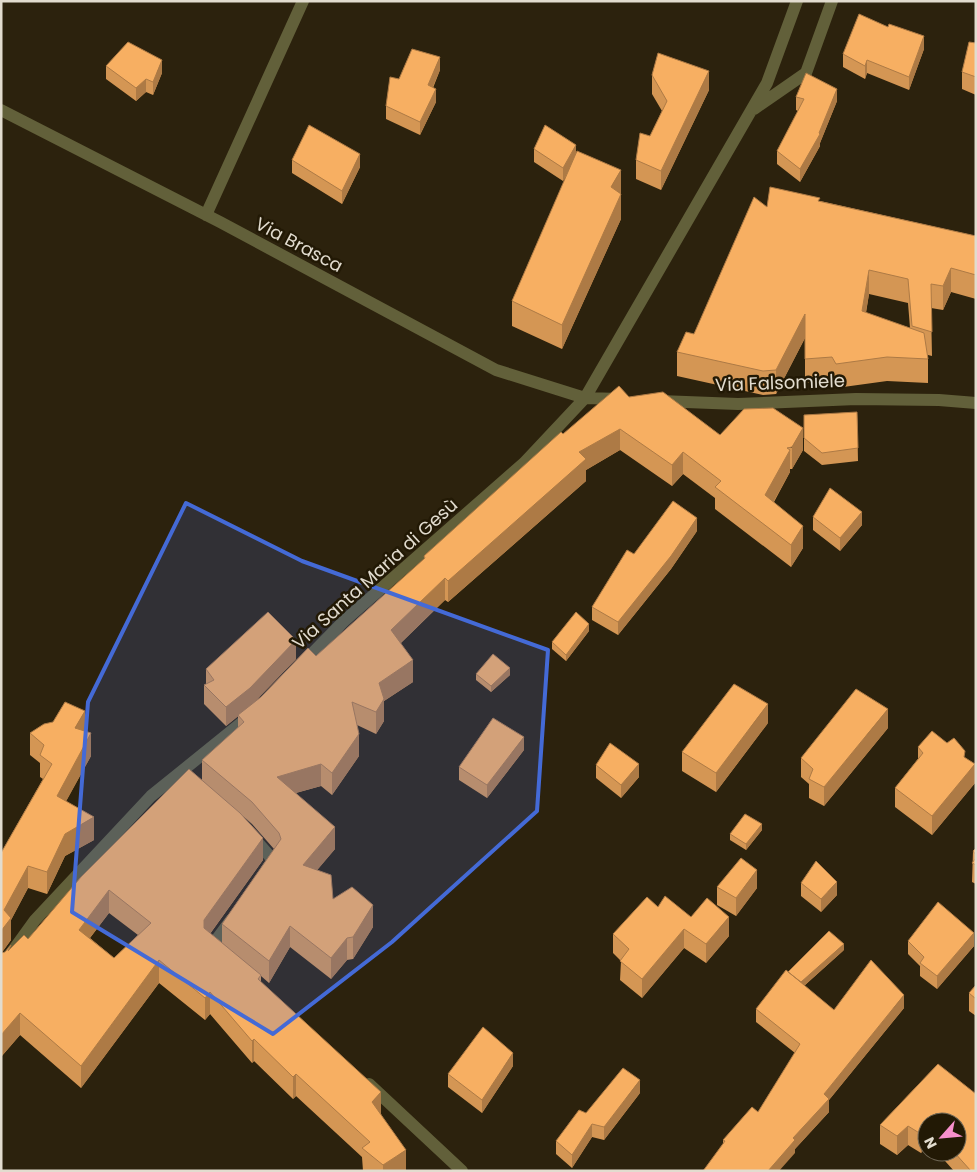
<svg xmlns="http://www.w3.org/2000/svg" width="977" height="1172" font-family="Poppins,sans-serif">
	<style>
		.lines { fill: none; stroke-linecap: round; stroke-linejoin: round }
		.minor { stroke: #62603a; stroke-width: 12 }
		.wall { fill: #d49654; fill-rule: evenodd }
		.shaded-wall { fill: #ad7a45 }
		.building { fill: #f7af62; stroke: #ad7a45; fill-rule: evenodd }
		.marked { fill: #446ad6; fill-opacity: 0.2; stroke: #446ad6; stroke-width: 4; stroke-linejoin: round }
		.labels { text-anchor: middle; stroke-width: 5; stroke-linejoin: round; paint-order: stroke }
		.street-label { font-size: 18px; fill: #e2dccf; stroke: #221905 }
	</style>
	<rect width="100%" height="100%" fill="#2c220d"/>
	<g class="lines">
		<path class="minor" d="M754 109 806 73 832 1
			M1 110 220 222 496 370 585 398 620 399
			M206 215 303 1
			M660 401 738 404 856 399 939 400 976 403
			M301 665 344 621 524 463 585 398 767 83 797 1
			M252 836 273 860 267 869
			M216 951 211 947 231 920
			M1 967 35 920 151 796 250 716
			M369 1084 462 1171"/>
	</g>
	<path class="wall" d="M976 43V95L962 89V72Z
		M924 49 909 90 867 73 865 79 843 67V54Z
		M106 66 162 73 153 95 146 92 136 101 106 79Z
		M440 70 433 88 436 102 420 135 386 119V106L399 79Z
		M652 75 709 90 661 190 636 179V160L650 136 662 111 652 94Z
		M796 97 837 101 820 143V146L800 182 777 164V151L798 111 796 110Z
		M534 149 576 153 621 194V219L562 349 512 326V301L567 175 563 181 534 162Z
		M292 160 360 167 342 204 292 173Z
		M820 201 976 236V299L951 292 943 310 931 308 932 356 928 355V383L887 381 836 388 832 381 805 383V338L776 394 763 395 677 376V352L694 334 767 207ZM869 294 908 303 910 328 866 313Z
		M629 397 720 435 803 450 792 469H790V472L774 502 803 548 791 567 715 509V498L683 474 672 486 620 450 586 470V481L448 602 445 600 401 643 413 682 384 701V721L376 734 357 725 359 756 332 795 321 786 296 793 335 849 317 870 333 899 373 927 353 959 347 960 331 979 290 947 269 983 261 976V982L381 1114 406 1171H363L362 1157 296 1096 293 1099 254 1061 252 1063 210 1014 205 1020 159 983 81 1088 20 1035 1 1057V853L43 779 40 777V763L30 755V733L85 731 91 756 66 801 94 840 65 856 47 894 28 888 11 920V940L2 952H5L28 939 202 781V760L238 728V716L226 726 204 704V685L206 684V669L296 659 254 702 316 656 424 559V556L563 434ZM243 816 252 824 274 849 222 924V943L210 934 263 860ZM109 913 138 935 114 958 90 938Z
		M857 412 858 461 822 465 804 451V438Z
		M813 517 862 525 840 551 813 530Z
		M697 531 671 569 618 635 592 620V607L634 554Z
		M589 631 566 661 552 649V642Z
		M476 674 510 675 491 692 476 680Z
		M768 723 716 792 682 771V752Z
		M888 728 824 806 809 798V784L801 777V758Z
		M918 747 965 758 975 783 932 835 895 807V788L918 759Z
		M524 750 487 798 459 780V767Z
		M596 765 639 777 621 798 596 778Z
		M762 830 746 850 730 840V834Z
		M976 848V884L972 882 973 851Z
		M801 883 837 895 821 912 801 896Z
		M717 887 757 888 736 916 717 905Z
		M658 907 691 917 729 936 706 963 684 948 642 998 620 980 621 961 613 953V934Z
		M908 941 974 946 937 989 920 976V966L908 954Z
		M844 950 804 986 834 1010 904 1008 829 1100V1112L795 1149V1153L723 1143V1140L758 1112 795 1053 756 1022V1009L788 972Z
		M976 985V1016L969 1011V993Z
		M938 1064 976 1171H954L937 1152H957L927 1122V1146L921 1153 908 1145 897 1155 880 1144V1125Z
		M513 1066 482 1113 448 1087V1074Z
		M640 1093 604 1140 592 1137 572 1168 556 1154V1141L586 1113Z"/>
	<path class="shaded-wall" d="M924 36V49L909 90V77Z
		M440 57V70L428 98V85Z
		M162 60V73L153 95V82Z
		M867 60V73L865 79V66Z
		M709 71V90L661 190V171Z
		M146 79V92L136 101V88Z
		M436 89V102L420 135V122Z
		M837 89V101L820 143V146L800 182V169L819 133Z
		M576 145V158L563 181V168Z
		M360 154V167L342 204V191Z
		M621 170V194L611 187Z
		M621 194V219L562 349V325Z
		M951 268V292L943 310V286Z
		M869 270V294L862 335V311Z
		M805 314V338L776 394V370Z
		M803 428V450L792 469V447Z
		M620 429V450L586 470V481L448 602V581L579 452Z
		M790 450V472L765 517V495Z
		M683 452V474L672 486V465Z
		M862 512V525L840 551V538Z
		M697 518V531L671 569 618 635V622Z
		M803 526V548L791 567V545Z
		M445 578V600L391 652V630Z
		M589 624V631L566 661V655Z
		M296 640V659L250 707 226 726V707Z
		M413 660V682L384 701V721L376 734V712L379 683Z
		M510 668V675L491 692V686Z
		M768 704V723L716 792V773Z
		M888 709V728L824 806V787Z
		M85 711V733L75 728Z
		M91 733V756L57 818V796Z
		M359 734V756L332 795V773Z
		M524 737V750L487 798V785Z
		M321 764V786L277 798V777Z
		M639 764V777L621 798V785Z
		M975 764V783L932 835V816Z
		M94 817V840L65 856 47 894V872L65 834Z
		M762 824V830L746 850V844Z
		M335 827V849L303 887V865Z
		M263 838V860L204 942V920Z
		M28 866V888L11 920V940L1 954V931L4 910Z
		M757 870V888L736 916V898Z
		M837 882V895L821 912V899Z
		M109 890V913L79 952V930Z
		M373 905V927L353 959V937Z
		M729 917V936L706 963V944Z
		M290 926V947L269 983V961Z
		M684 929V948L642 998V979Z
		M974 933V946L937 989V976Z
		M347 938V960L331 979V958Z
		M844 944V950L797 992V985Z
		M159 960V983L81 1088V1066Z
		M210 992V1014L205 1020V998Z
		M904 995V1008L829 1100V1112L795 1149V1153L779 1171H768L793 1138 824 1094Z
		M20 1013V1035L1 1057V1035Z
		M254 1039V1061L252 1063V1041Z
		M513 1053V1066L482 1113V1100Z
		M296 1074V1096L293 1099V1077Z
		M640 1080V1093L604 1140V1127Z
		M381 1092V1114L372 1124V1102Z
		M592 1124V1137L572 1168V1155Z
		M908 1126V1145L897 1155V1136Z
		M927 1127V1146L921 1153V1134Z
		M406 1150V1171H383V1165Z"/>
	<path class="building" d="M859 14 888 27 889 24 924 36 909 77 867 60 865 66 843 54Z
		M128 42 162 60 153 82 146 79 136 88 106 66Z
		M969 42 976 43V77L962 72Z
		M412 49 440 57 428 85 436 89 420 122 386 106 390 77 399 79Z
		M658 53 709 71 661 171 636 160 640 133 650 136 667 101 652 75Z
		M806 73 837 89 819 133 820 134 800 169 777 151 804 99 796 97Z
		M309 125 360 154 342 191 292 160Z
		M545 125 576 145 563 168 534 149Z
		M577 151 621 170 611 187 621 194 562 325 512 301Z
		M770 187 820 198 818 201 976 236V275L951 268 943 286 931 284 932 332 912 326 908 279 869 270 862 311 924 333 928 359 887 357 836 364 832 357 805 359V314L776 370 763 371 677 352 686 332 694 334 754 197 767 207Z
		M619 386 629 397 663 392 720 435 744 409 773 408 803 428 792 447 787 448 790 450 765 495 803 526 791 545 715 487 721 481 683 452 672 465 620 429 579 452 586 459 448 581 445 578 391 630 413 660 379 683 384 699 376 712 352 702 359 734 332 773 321 764 277 777 335 827 303 865 331 875 333 899 352 887 373 905 353 937 347 938 331 958 290 926 269 961 222 924 281 839 279 833 252 802 202 760 244 722 238 715 261 697 308 648 316 656 425 558 424 556 561 432 563 434Z
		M857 412 858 448 822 453 804 438V415Z
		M830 488 862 512 840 538 813 517Z
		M673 501 697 518 671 556 618 622 592 607 627 550 634 554Z
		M268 612 296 640 250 688 226 707 204 685 214 680 206 669Z
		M576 612 589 624 566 655 552 642Z
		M493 654 510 668 491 686 476 674Z
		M734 684 768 704 716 773 682 752Z
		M856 689 888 709 824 787 809 779 813 769 801 758Z
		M65 702 85 711 75 728 91 733 57 796 94 817 65 834 47 872 28 866 4 910 11 918 1 931V853L52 764 40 755 44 745 30 733 44 724 53 722Z
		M493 718 524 737 487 785 459 767Z
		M932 731 947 743 954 738 965 751 964 757 975 764 932 816 895 788 923 753 918 747Z
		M610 743 639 764 621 785 596 765Z
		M189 769 240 813 263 838 204 920V928L261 975 258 979 381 1092 372 1102 406 1150 383 1165 362 1148 370 1142 296 1074 293 1077 254 1039 252 1041 210 992 205 998 159 960 81 1066 20 1013 1 1035V953L5 952 11 945 8 951 24 935 28 939 81 877ZM109 890 151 923 114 958 79 930Z
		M745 814 762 824 746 844 730 834Z
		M976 848V855L973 851Z
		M741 858 757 870 736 898 717 887Z
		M976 858V865L972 863Z
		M816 861 837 882 821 899 801 883Z
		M665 896 691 917 707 898 729 917 706 944 684 929 642 979 620 961 629 949 613 934 647 897 658 907Z
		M938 902 974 933 937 976 920 963 924 957 908 941Z
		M829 931 844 944 801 982 788 972Z
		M871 960 904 995 824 1094 829 1099 793 1138 795 1140 768 1171H703L725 1141 723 1140 752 1107 758 1112 800 1044 756 1009 786 970 834 1010Z
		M976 985V999L969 993Z
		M483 1027 513 1053 482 1100 448 1074Z
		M938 1064 976 1094V1171H971L954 1152H957V1122H927V1127L921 1134 908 1126 897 1136 880 1125Z
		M623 1068 640 1080 604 1127 592 1124 572 1155 556 1141 579 1110 586 1113Z"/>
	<path class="marked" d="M186 503 302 561 548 650 537 811 392 942 273 1034 72 912 88 702Z"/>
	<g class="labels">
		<g class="street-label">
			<text transform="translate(299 245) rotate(28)" y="6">Via Brasca</text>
			<text transform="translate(780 383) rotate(-2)" y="6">Via Falsomiele</text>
			<text transform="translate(375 574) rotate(-42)" y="6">Via Santa Maria di Gesù</text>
		</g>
	</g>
	<rect width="977" height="1172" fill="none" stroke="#e2dccf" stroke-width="5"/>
	<g transform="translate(942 1137) rotate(243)"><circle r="24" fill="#221905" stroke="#6f6756"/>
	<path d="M0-4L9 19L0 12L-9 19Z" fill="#f890cc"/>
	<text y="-8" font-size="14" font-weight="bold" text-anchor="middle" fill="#e2dccf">N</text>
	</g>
</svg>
